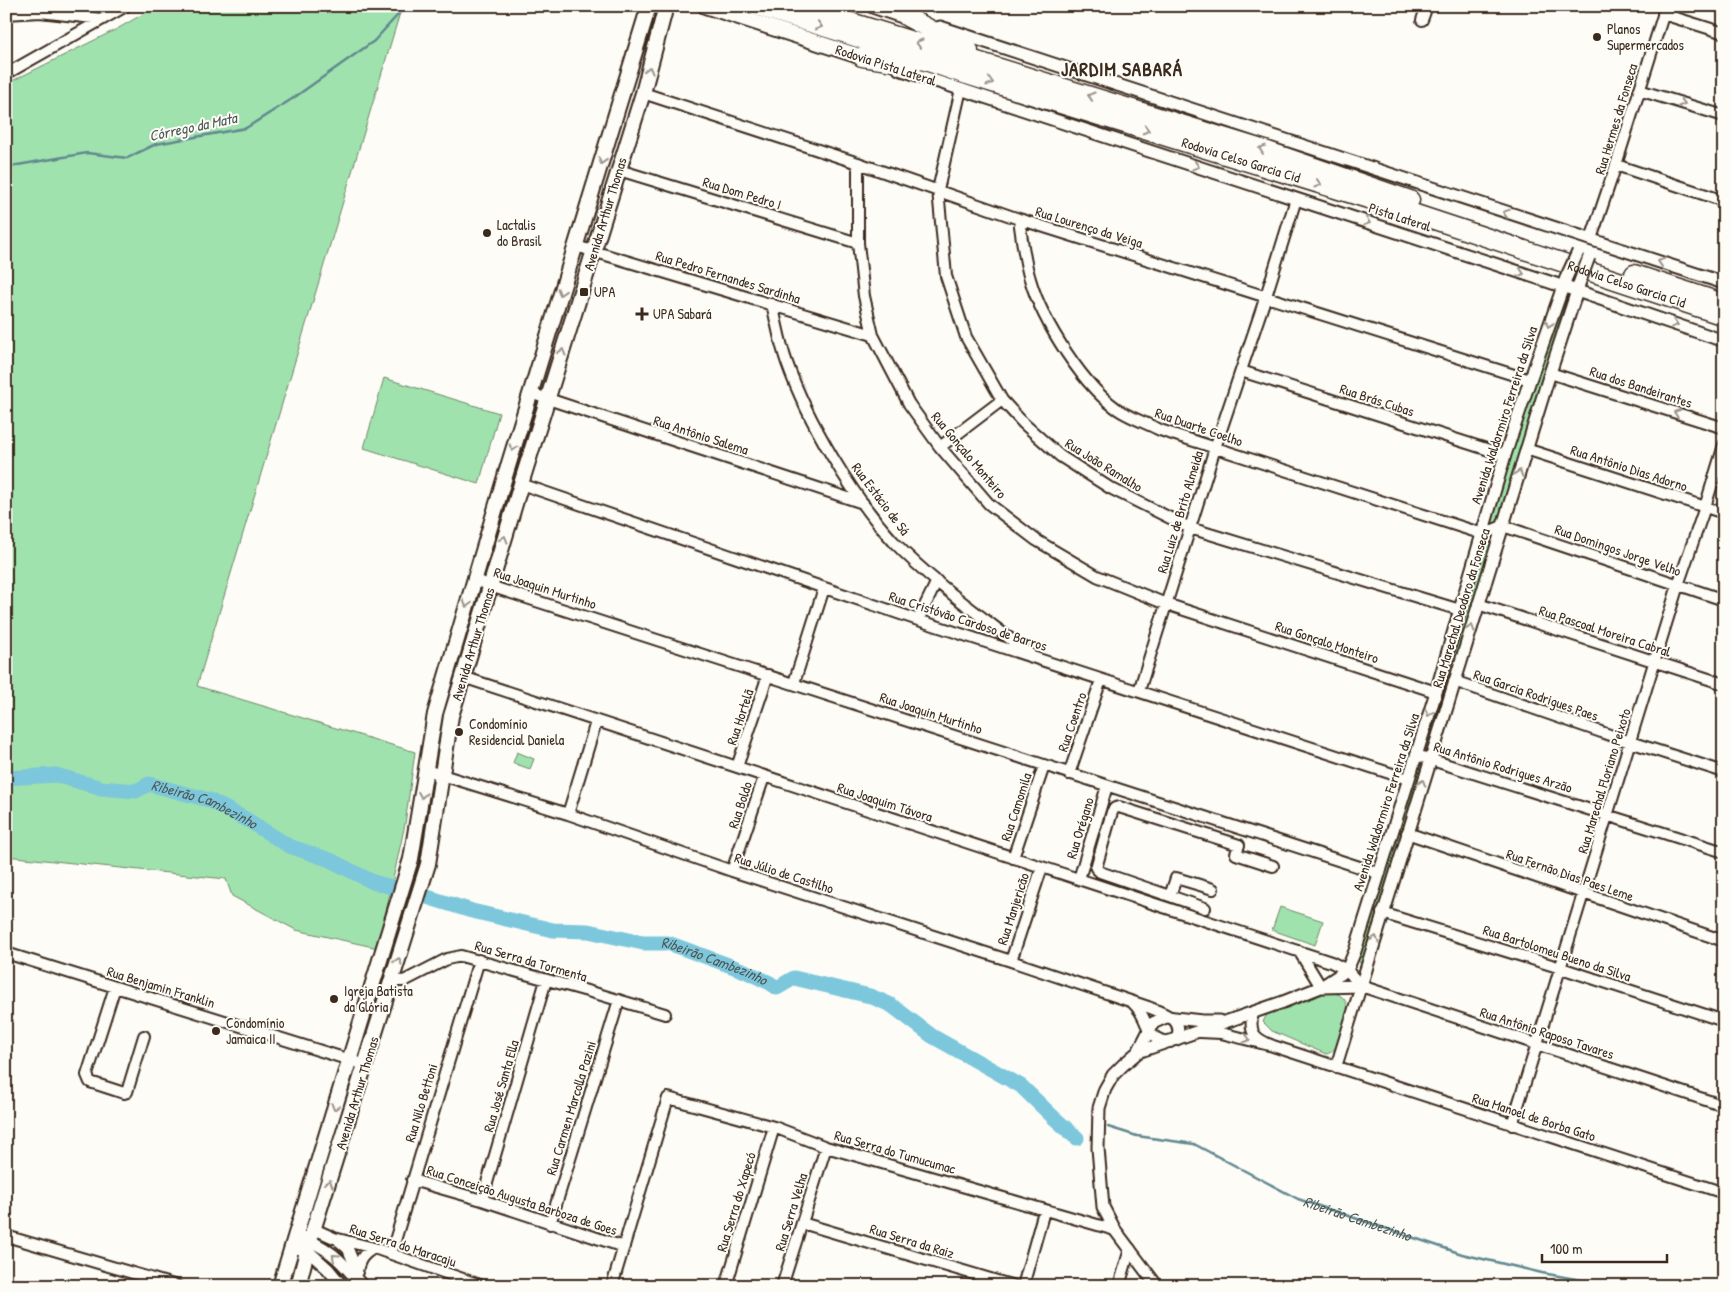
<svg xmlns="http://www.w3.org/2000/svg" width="1730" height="1292" font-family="'Patrick Hand',sans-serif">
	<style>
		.green { fill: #a0e2ad; stroke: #6e8666 }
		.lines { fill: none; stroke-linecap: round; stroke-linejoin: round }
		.stream { stroke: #61888f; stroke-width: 2.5 }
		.river { stroke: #7bc7db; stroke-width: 15 }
		.minor-casing { stroke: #3b2a1e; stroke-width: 14 }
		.tertiary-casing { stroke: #3b2a1e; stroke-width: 15 }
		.secondary-casing { stroke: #3b2a1e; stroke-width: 18 }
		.motorway-casing { stroke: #3b2a1e; stroke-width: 21 }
		.minor { stroke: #fdfcf7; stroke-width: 10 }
		.tertiary { stroke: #fdfcf7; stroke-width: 11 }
		.secondary { stroke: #fdfcf7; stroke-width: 14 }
		.motorway { stroke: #fdfcf7; stroke-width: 18 }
		.tertiary-bridge-casing { stroke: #3b2a1e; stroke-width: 15; stroke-linecap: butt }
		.tertiary-bridge { stroke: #fdfcf7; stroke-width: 11 }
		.oneway { stroke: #9c938a }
		.poi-dot { fill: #3b2a1e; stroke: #fdfcf7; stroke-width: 2 }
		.labels { text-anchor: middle; stroke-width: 4; stroke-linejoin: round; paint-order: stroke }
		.poi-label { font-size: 14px; fill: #3b2a1e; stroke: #fdfcf7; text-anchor: start }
		.street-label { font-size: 14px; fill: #3b2a1e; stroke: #fdfcf7 }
		.water-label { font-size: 15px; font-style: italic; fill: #4e5957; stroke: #fdfcf7 }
		.district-label { font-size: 19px; font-weight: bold; letter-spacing: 1px; fill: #3b2a1e; stroke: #fdfcf7 }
	</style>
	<rect width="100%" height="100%" fill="#fdfcf7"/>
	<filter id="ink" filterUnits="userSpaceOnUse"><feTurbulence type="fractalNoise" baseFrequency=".02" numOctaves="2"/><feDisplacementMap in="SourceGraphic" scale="10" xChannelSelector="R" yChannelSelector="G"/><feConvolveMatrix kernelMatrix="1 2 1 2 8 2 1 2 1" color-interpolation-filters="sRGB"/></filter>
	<g filter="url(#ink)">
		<path class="green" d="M157 6H402L197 686 415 752 405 824 378 948 296 930 232 896 226 879 6 856V84L117 29Z
			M1562 292 1568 294 1498 525 1492 526 1491 522Z
			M384 378 499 413 479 484 364 448Z
			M1489 544 1491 548 1429 749 1425 751 1423 750 1484 545Z
			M517 752 534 759 530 769 513 763Z
			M1420 763 1424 765 1364 962 1360 963 1357 959Z
			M1280 907 1323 921 1315 945 1272 930Z
			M1329 992C1335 993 1340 994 1344 999 1354 1010 1341 1053 1326 1054L1272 1031 1263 1022 1267 1014Z"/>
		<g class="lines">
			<g class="stream">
				<path d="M6 167 87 153 127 158 156 144 246 128 292 99 374 41 406 6"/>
				<path id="s1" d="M1108 1127 1137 1136 1194 1144 1298 1199 1462 1254 1542 1273 1615 1286"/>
			</g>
			<g class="river">
				<path id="s2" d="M6 778 56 775 101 788 136 791 149 784 209 800 249 821 289 846 330 860 373 882 392 887"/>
				<path id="s3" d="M424 896 472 911 553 930 588 931 643 943H668L745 971 770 983 777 988 794 978 870 996 891 1005 932 1036 1021 1086 1052 1116 1077 1138"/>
			</g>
			<g class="minor-casing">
				<path id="minor" d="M6 14 40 12 102 19
					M1663 14 1724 33
					M1422 20 1427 6
					M6 74 126 6
					M961 89 938 190 946 276 966 337 1002 400 1023 423 1060 456 1110 488 1190 528 1460 610
					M1639 90 1724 116
					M643 93 858 163 1019 219 1530 380
					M858 163V243L864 296 873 335 909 404 940 447 989 504 1036 540 1097 576 1166 604 1436 692
					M1616 165 1724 201
					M619 170 858 243
					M1019 219C1022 239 1024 260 1030 279 1042 321 1085 390 1122 412 1134 419 1148 424 1160 430L1483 534 1503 526 1724 600
					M1591 239 1616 165 1666 6
					M576 246 873 335
					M772 304C777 324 780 344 787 363 807 420 852 496 893 541 934 584 984 618 1030 654
					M1241 371 1505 455
					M1550 373 1724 428
					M530 393 863 503
					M940 447 1002 400
					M1526 449 1724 513
					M521 484 918 620 1408 779
					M475 579 490 586 1378 873
					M1478 604 1724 684
					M918 620 937 581
					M463 677 1331 962 1347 970 1361 986
					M1454 681 1630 742 1724 772
					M794 683 824 588
					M1139 691 1215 448 1266 296 1296 199
					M1416 755 1724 852
					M737 767 768 675
					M426 770 568 814 732 871 1011 961 1148 1007C1163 1013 1186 1019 1176 1040
					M1069 774 1101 680
					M568 814 596 722
					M1407 833 1724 941
					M1013 858 1044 766
					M732 871 764 777
					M1079 879 1107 786
					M1170 896 1176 878 1213 889
					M1205 908 1100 872 1096 868 1112 812 1115 808 1119 807 1239 845 1236 854 1273 866
					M1382 913 1561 968 1724 1021
					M1299 951 1321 987
					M6 953 366 1065
					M1011 961 1042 867
					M392 981H404L447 959 461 956 598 994 665 1014
					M1361 986 1724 1106
					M115 987 87 1075 90 1082 124 1093 127 1092 144 1036
					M1133 1003C1151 1019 1142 1039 1170 1042
					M1200 1032 1221 1033 1273 1046C1255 1039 1248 1033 1253 1013
					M1273 1046 1724 1193
					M1336 1067 1361 986
					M1512 1125 1678 585 1705 507 1724 445
					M412 1180 482 1200 624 1247
					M482 1200 546 980
					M802 1223 1014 1286
					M550 1224 619 1000
					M314 1229 334 1238 374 1248 483 1286
					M6 1236 177 1286
					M339 1241 348 1249 357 1271
					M391 1254 479 960
					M357 1272C359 1260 363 1254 374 1248
					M612 1286 668 1098 774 1127 826 1147 1115 1230
					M726 1286 774 1127
					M782 1286 826 1147
					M1023 1286 1044 1211
					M1119 1286 1130 1249"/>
			</g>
			<g class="tertiary-casing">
				<path id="tertiary" d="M940 27 1724 283
					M899 69 1577 291 1724 341
					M1323 987 1361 986 1550 373 1579 285
					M1138 1052 1283 1002 1321 987 1347 970 1355 951 1436 692 1505 455 1530 380 1566 278
					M296 1236C327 1245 342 1261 362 1286
					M293 1247 308 1251 328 1269 342 1286
					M1157 1286 1115 1230 1103 1207 1098 1148 1099 1108 1105 1089 1113 1075 1123 1065 1138 1052 1153 1023 1166 1017 1202 1021H1219"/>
			</g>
			<g class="secondary-casing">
				<path id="secondary" d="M705 6 862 57
					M874 6 907 17
					M280 1286 411 859 435 714 506 473 649 6
					M298 1286 310 1240 428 864 451 716 463 677 521 484 643 93 666 6"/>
			</g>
			<g class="motorway-casing">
				<g id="motorway">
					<path id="s4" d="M756 6 846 34 960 73 1410 212 1724 316"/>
					<path d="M799 6 1262 149 1410 200"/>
					<path d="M907 17 969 50"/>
					<path d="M862 57 913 65"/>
					<path d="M1634 274 1723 303"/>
				</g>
			</g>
			<use href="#minor" class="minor"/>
			<use href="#tertiary" class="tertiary"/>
			<use href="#secondary" class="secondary"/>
			<use href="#motorway" class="motorway"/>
			<g class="tertiary-bridge-casing">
				<path id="tertiary-bridge" d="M1566 278 1578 252
					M1579 284 1589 257"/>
			</g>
			<use href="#tertiary-bridge" class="tertiary-bridge"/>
		</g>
		<defs><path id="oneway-chevron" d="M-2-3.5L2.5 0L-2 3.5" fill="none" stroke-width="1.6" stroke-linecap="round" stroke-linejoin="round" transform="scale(1.25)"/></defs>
		<g class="oneway">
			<use href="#oneway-chevron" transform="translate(819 26) rotate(17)"/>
			<use href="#oneway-chevron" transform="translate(919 43) rotate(-163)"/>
			<use href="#oneway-chevron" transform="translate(649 70) rotate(-75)"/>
			<use href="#oneway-chevron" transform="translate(990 82) rotate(17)"/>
			<use href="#oneway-chevron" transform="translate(1091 96) rotate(-163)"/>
			<use href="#oneway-chevron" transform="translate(1682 103) rotate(17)"/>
			<use href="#oneway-chevron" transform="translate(1146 130) rotate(17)"/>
			<use href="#oneway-chevron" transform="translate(1262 149) rotate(-162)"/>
			<use href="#oneway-chevron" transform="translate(602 161) rotate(107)"/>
			<use href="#oneway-chevron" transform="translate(1196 166) rotate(18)"/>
			<use href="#oneway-chevron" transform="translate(1318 184) rotate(17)"/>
			<use href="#oneway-chevron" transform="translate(1506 213) rotate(-162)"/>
			<use href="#oneway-chevron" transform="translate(1367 222) rotate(18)"/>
			<use href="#oneway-chevron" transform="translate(1661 262) rotate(-162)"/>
			<use href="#oneway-chevron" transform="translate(1521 273) rotate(18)"/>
			<use href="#oneway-chevron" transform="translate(561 292) rotate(107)"/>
			<use href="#oneway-chevron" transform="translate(1549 324) rotate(109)"/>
			<use href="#oneway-chevron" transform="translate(1675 324) rotate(19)"/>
			<use href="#oneway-chevron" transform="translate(562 352) rotate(-73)"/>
			<use href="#oneway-chevron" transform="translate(1677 413) rotate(-162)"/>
			<use href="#oneway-chevron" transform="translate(513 448) rotate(107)"/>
			<use href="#oneway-chevron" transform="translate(1519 473) rotate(-73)"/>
			<use href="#oneway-chevron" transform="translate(504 539) rotate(-73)"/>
			<use href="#oneway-chevron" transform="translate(467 604) rotate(106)"/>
			<use href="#oneway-chevron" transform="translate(1471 628) rotate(-73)"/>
			<use href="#oneway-chevron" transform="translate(1429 713) rotate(108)"/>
			<use href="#oneway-chevron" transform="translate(1422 783) rotate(-73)"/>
			<use href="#oneway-chevron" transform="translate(422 795) rotate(99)"/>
			<use href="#oneway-chevron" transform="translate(1375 939) rotate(-74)"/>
			<use href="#oneway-chevron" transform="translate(398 961) rotate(-73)"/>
			<use href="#oneway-chevron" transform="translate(1247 1039) rotate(14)"/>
			<use href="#oneway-chevron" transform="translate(335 1107) rotate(107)"/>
			<use href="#oneway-chevron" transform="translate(329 1183) rotate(-73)"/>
			<use href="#oneway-chevron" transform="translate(335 1257) rotate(-138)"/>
		</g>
	</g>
	<g class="poi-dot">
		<circle cx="1597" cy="37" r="5"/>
		<circle cx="487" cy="233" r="5"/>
		<rect x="579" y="287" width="10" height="10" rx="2.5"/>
		<path d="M639.5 306.5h5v5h5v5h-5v5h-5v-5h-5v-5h5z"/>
		<circle cx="459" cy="732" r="5"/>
		<circle cx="334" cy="999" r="5"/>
		<circle cx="216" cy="1031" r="5"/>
	</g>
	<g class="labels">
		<g class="poi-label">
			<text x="1607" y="34">Planos<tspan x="1607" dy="16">Supermercados</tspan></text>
			<text x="497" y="230">Lactalis<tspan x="497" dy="16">do Brasil</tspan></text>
			<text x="594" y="297">UPA</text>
			<text x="653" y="319">UPA Sabará</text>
			<text x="469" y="729">Condomínio<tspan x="469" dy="16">Residencial Daniela</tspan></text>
			<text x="344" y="996">Igreja Batista<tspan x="344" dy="16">da Glória</tspan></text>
			<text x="226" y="1028">Condomínio<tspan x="226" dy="16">Jamaica II</tspan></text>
		</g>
		<g class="street-label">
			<text transform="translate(886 65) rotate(18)" y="5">Rodovia Pista Lateral</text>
			<text transform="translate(1616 119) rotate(-73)" y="5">Rua Hermes da Fonseca</text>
			<text dy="5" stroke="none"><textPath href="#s4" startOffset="509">Rodovia Celso Garcia Cid</textPath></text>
			<text transform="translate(742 193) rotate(17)" y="5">Rua Dom Pedro I</text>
			<text transform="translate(605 214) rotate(-73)" y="5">Avenida Arthur Thomas</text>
			<text transform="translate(1400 217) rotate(18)" y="5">Pista Lateral</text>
			<text transform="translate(1089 227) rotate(17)" y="5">Rua Lourenço da Veiga</text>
			<text transform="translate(728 277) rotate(17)" y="5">Rua Pedro Fernandes Sardinha</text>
			<text dy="5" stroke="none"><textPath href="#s4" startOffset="914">Rodovia Celso Garcia Cid</textPath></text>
			<text transform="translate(1641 387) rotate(18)" y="5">Rua dos Bandeirantes</text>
			<text transform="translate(1377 400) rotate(18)" y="5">Rua Brás Cubas</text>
			<text transform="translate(1504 415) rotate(-72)" y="5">Avenida Waldormiro Ferreira da Silva</text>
			<text transform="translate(1199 427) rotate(19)" y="5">Rua Duarte Coelho</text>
			<text transform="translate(701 435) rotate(18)" y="5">Rua Antônio Salema</text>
			<text transform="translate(969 455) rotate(50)" y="5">Rua Gonçalo Monteiro</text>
			<text transform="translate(1104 465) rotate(32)" y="5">Rua João Ramalho</text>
			<text transform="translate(1629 468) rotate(18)" y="5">Rua Antônio Dias Adorno</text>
			<text transform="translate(881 499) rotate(53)" y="5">Rua Estácio de Sá</text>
			<text transform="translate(1180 512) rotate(-73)" y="5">Rua Luiz de Brito Almeida</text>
			<text transform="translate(1618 550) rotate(19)" y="5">Rua Domingos Jorge Velho</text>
			<text transform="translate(545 588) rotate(18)" y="5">Rua Joaquin Murtinho</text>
			<text transform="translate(1461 608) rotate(-73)" y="5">Rua Marechal Deodoro da Fonseca</text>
			<text transform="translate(968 621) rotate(18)" y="5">Rua Cristóvão Cardoso de Barros</text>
			<text transform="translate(1605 631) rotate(18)" y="5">Rua Pascoal Moreira Cabral</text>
			<text transform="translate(1327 642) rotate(18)" y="5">Rua Gonçalo Monteiro</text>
			<text transform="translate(473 644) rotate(-73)" y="5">Avenida Arthur Thomas</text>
			<text transform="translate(1536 695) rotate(19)" y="5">Rua Garcia Rodrigues Paes</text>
			<text transform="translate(931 713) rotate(18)" y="5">Rua Joaquin Murtinho</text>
			<text transform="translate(740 717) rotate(-72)" y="5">Rua Hortelã</text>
			<text transform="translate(1072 722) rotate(-71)" y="5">Rua Coentro</text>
			<text transform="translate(1503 767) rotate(17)" y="5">Rua Antônio Rodrigues Arzão</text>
			<text transform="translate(1604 781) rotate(-73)" y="5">Rua Marechal Floriano Peixoto</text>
			<text transform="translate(885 802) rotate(18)" y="5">Rua Joaquim Távora</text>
			<text transform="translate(1386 802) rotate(-72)" y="5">Avenida Waldormiro Ferreira da Silva</text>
			<text transform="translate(740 805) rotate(-72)" y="5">Rua Boldo</text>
			<text transform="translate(1016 807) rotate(-72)" y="5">Rua Camomila</text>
			<text transform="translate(1080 828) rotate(-73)" y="5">Rua Orégano</text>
			<text transform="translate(784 873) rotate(18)" y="5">Rua Júlio de Castilho</text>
			<text transform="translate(1570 875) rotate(19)" y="5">Rua Fernão Dias Paes Leme</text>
			<text transform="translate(1013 909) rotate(-72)" y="5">Rua Manjericão</text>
			<text transform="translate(1557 953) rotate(18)" y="5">Rua Bartolomeu Bueno da Silva</text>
			<text transform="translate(531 961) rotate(16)" y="5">Rua Serra da Tormenta</text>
			<text transform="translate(161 987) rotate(17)" y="5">Rua Benjamin Franklin</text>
			<text transform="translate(1547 1033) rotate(18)" y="5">Rua Antônio Raposo Tavares</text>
			<text transform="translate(501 1086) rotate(-74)" y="5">Rua José Santa Ella</text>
			<text transform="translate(357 1093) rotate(-73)" y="5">Avenida Arthur Thomas</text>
			<text transform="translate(421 1103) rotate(-73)" y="5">Rua Nilo Bettoni</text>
			<text transform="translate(571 1108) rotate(-73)" y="5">Rua Carmen Marcolla Pazini</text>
			<text transform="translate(1534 1117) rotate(18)" y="5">Rua Manoel de Borba Gato</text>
			<text transform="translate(895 1152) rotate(16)" y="5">Rua Serra do Tumucumac</text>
			<text transform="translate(522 1200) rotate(18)" y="5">Rua Conceição Augusta Barboza de Goes</text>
			<text transform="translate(736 1202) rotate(-73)" y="5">Rua Serra do Xapecó</text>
			<text transform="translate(791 1212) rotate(-73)" y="5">Rua Serra Velha</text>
			<text transform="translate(912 1241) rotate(17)" y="5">Rua Serra da Raiz</text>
			<text transform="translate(403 1245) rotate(18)" y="5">Rua Serra do Maracaju</text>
		</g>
		<g class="water-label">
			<text transform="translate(193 127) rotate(-12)" y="5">Córrego da Mata</text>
			<text dy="5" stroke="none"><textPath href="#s2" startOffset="206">Ribeirão Cambezinho</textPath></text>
			<text dy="5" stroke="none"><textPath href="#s3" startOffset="299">Ribeirão Cambezinho</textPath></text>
			<text dy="5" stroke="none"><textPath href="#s1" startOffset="268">Ribeirão Cambezinho</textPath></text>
		</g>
		<g class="district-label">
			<text x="1122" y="76">JARDIM SABARÁ</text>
		</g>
	</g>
	<rect width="1730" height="1292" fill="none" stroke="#fdfcf7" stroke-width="25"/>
	<rect x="12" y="12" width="1705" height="1267" fill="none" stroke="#3b2a1e" stroke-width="2" filter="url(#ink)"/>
	<path d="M1542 1254v8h125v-8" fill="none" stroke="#3b2a1e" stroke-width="2.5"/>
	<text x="1550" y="1254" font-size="15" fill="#3b2a1e" stroke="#fdfcf7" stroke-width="4" paint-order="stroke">100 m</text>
</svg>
